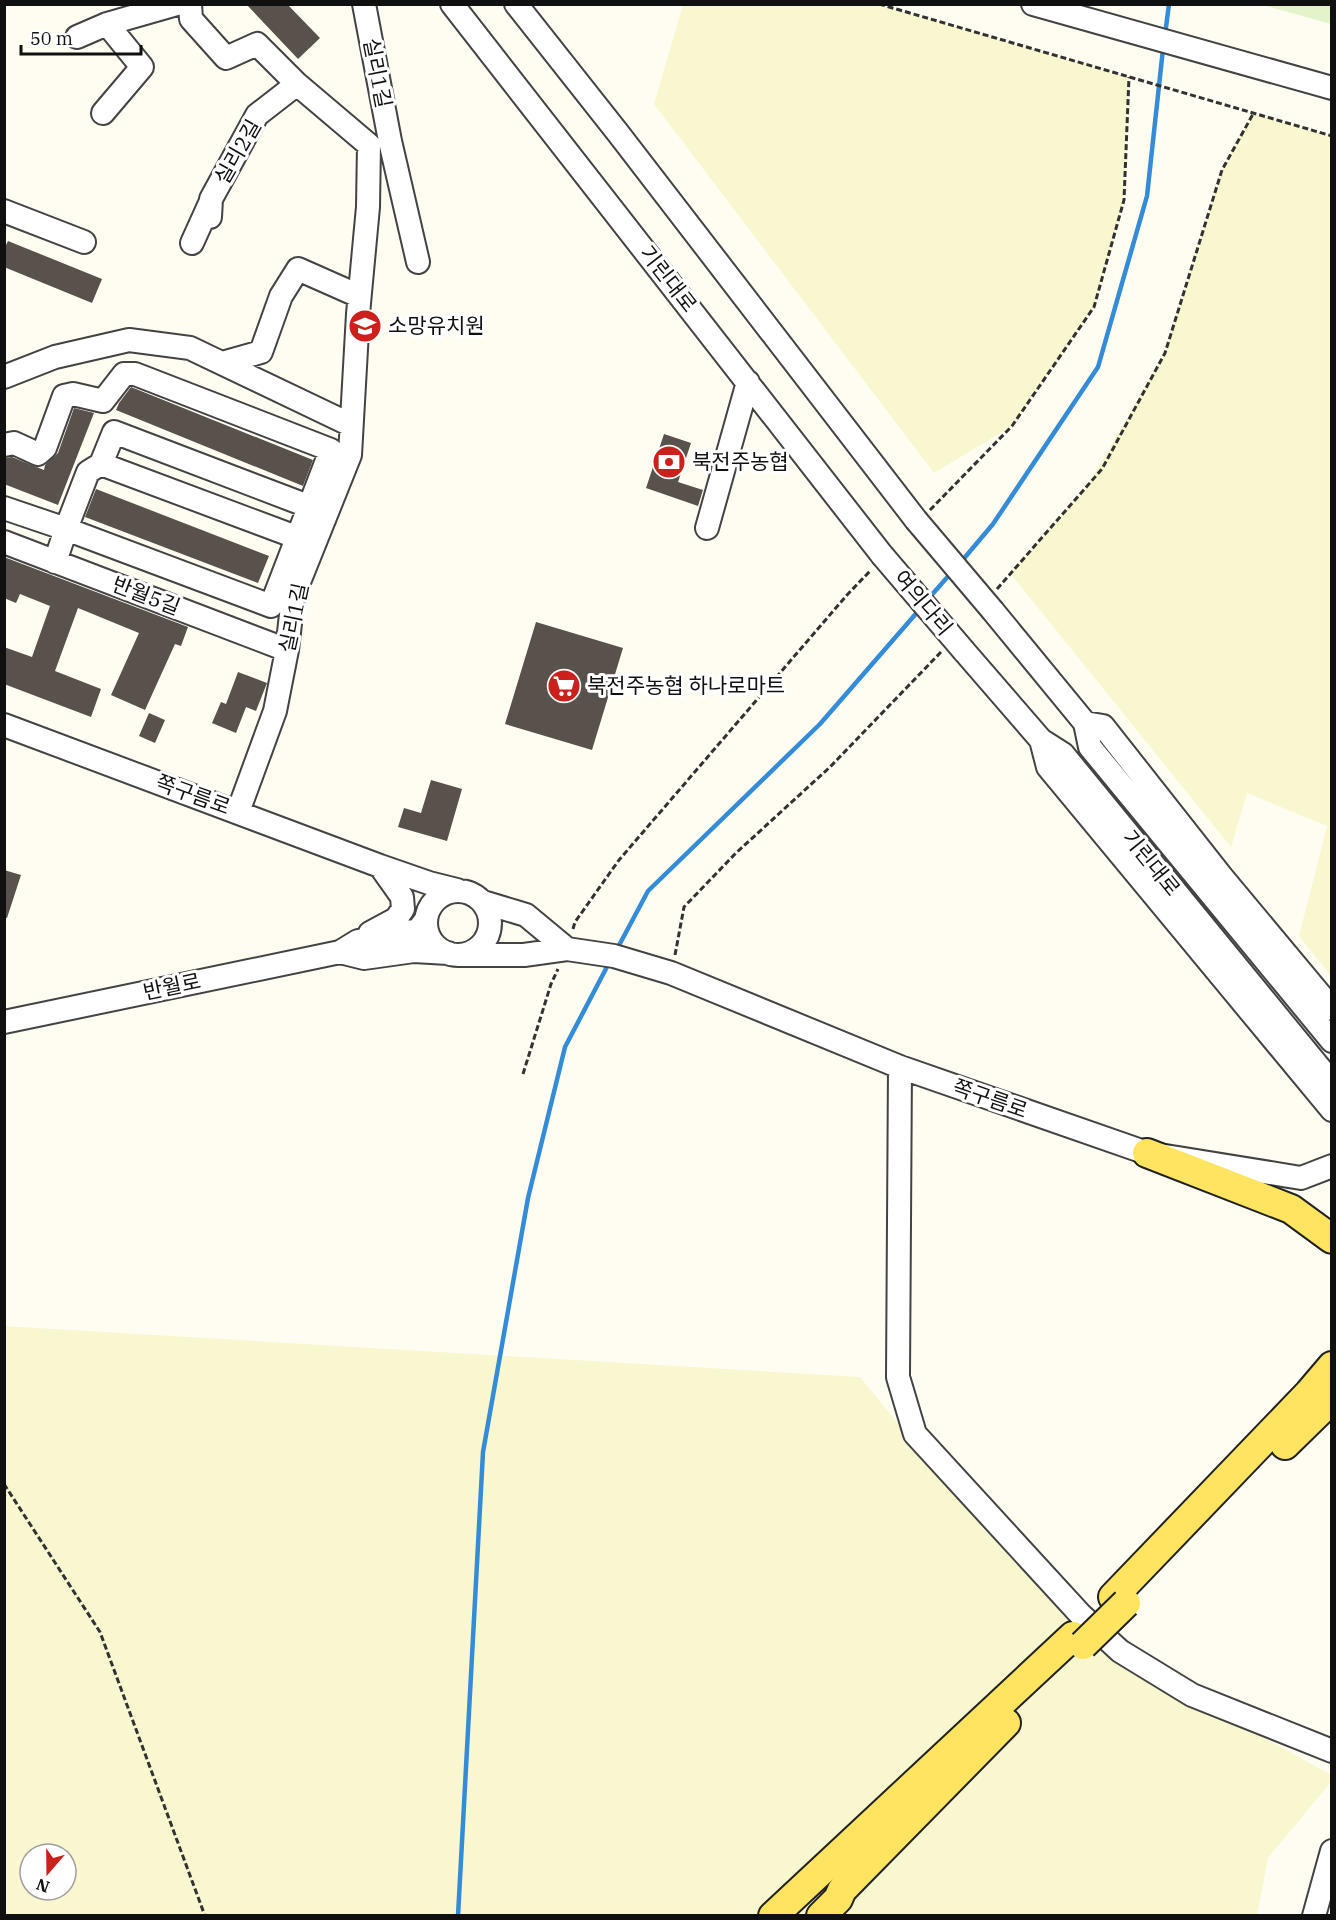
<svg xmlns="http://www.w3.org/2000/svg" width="1336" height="1920" font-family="'IBM Plex Serif','Noto Sans KR',serif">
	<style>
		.farmland { fill: #f8f7cf; fill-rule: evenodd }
		.pitch { fill: #e3f4ca }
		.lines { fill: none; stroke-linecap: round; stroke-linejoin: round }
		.stream { stroke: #348bd7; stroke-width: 4.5 }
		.building { fill: #59514b }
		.minor-casing { stroke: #434343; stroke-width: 26 }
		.major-casing { stroke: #212121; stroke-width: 32 }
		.path { stroke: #323232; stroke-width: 3; stroke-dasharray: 6 3; stroke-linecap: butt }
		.minor { stroke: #fff; stroke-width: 22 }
		.major { stroke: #ffe462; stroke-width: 28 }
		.minor-bridge-casing { stroke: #434343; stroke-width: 26; stroke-linecap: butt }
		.major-bridge-casing { stroke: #212121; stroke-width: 32; stroke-linecap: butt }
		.minor-bridge { stroke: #fff; stroke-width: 22 }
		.major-bridge { stroke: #ffe462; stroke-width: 28 }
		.labels { text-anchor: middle; stroke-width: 6; stroke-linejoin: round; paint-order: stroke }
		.street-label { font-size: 21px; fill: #101010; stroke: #fff }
		.poi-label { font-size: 21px; fill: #101010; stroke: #fff; text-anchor: start }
	</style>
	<rect width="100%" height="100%" fill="#fffdf2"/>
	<path class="farmland" d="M683 5H879L1129 77 1124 200 1094 307 1012 426 934 473 654 104Z
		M1253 114 1331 136V976L1299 936 1327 826 1247 793 1231 847 1010 573 1086 488 1165 353 1222 170Z
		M4 1326 860 1377 986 1532 1112 1653 1331 1775V1782L1268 1858 1257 1915H5ZM30 1854H66V1890H30Z"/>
	<path class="pitch" d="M1263 5H1331V24Z"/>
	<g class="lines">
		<path class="stream" d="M1165 35 1169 4
			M961 562 993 524 1098 367 1147 196 1163 49
			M929 598 951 573
			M616 951 648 891 820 724 920 609
			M458 1916 483 1452 528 1198 565 1047 609 963"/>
	</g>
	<path class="building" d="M246 4H287L320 38 298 59Z
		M8 241 102 279 92 303 4 267V249Z
		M131 387 313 460 303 486 116 410 119 403Z
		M74 408 94 413 58 505 4 484V458L12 457 44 470 45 465 58 453Z
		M664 434 691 443 678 482 703 490 698 506 646 488Z
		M96 489 269 556 258 583 85 517Z
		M4 557 188 627 181 646 175 644 145 710 111 695 139 633 78 608 55 671 101 689 91 717 4 684V647L32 657 50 606 20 594 16 603 4 598Z
		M536 622 623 648 592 750 505 724Z
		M238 672 267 683 256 711 246 707 236 733 212 723 221 702 226 704Z
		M149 713 165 720 155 743 139 736Z
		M431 780 462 789 447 841 398 827 404 808 421 813Z
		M4 870 21 875 7 918 4 917Z"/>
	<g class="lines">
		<g class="minor-casing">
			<path id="minor" d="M190 4 191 19 226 58 257 44 297 84 369 145
				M364 4 390 141 418 262
				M452 4 882 555
				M516 4 618 133 916 520
				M1033 4 1332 88
				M77 37 107 24 177 4
				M103 113 142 67 107 24
				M4 211 84 242
				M210 217 211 199 257 115 297 84
				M192 243 211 201
				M222 363 261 352 281 296 298 269 359 296
				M4 377 55 357 129 340 190 348 351 425
				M4 445 14 443 38 454 45 448 64 396 73 394 103 401 124 374H135L331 450 271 606 66 529 4 508
				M101 464 296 537
				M707 528 748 382
				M4 542 287 650
				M55 562 66 529 88 472 101 464 114 432 308 506
				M993 611 1085 723 1090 747 1332 1041
				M964 651 1041 740 1063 754 1332 1083
				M1085 723 1103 726 1222 877 1332 1009
				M4 725 380 866 429 883 457 890
				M1041 740 1048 767 1332 1110
				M238 812 275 711 287 650 293 597 350 455 358 314 368 207 369 145
				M426 923a32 32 0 1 1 64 0a32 32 0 1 1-64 0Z
				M483 902 526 915 567 949
				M370 933 396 919 403 909 402 897 380 866
				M340 952 364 958 414 951 448 953
				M458 955H524L567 949 614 956 671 973 900 1067 1147 1153 1301 1178 1332 1166
				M4 1022 340 952 358 941 418 930 425 921
				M900 1067 898 1377 915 1434 1080 1614 1120 1651 1192 1695 1332 1751
				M1314 1916 1332 1851"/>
		</g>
		<g class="major-casing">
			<path id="major" d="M1147 1153 1291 1209 1332 1239
				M1285 1445 1332 1399
				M1113 1597 1309 1393 1332 1366
				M773 1916 1073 1636
				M821 1916 838 1899 842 1890 1006 1723"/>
		</g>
		<path class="path" d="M879 4 1332 136
			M930 510 1012 426 1094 307 1124 200 1129 77
			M997 589 1102 469 1165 353 1222 170 1253 114
			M573 929 575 922 619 860 847 595 871 570
			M675 955 684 907 736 853 830 767 941 652
			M523 1074 551 984 558 969
			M4 1484 100 1632 205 1916"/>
		<use href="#minor" class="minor"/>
		<use href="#major" class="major"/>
		<g class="minor-bridge-casing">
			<path id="minor-bridge" d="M916 520 993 611
				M882 555 964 651"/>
		</g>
		<g class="major-bridge-casing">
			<path id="major-bridge" d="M1083 1645 1126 1603"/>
		</g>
		<use href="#minor-bridge" class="minor-bridge"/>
		<use href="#major-bridge" class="major-bridge"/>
	</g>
	<defs>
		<g id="school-disc" transform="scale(1.725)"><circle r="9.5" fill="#cb201c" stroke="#fff"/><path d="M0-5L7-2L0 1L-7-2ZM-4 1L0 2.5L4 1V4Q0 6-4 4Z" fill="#fff"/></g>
		<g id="bank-disc" transform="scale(1.725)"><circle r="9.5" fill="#cb201c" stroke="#fff"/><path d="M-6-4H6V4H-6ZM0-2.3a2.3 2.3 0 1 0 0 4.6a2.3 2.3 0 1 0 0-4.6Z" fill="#fff"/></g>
		<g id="supermarket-disc" transform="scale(1.725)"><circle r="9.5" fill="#cb201c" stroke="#fff"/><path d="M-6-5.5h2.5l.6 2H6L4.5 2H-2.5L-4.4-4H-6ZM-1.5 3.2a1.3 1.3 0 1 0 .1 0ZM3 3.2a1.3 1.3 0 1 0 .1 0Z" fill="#fff"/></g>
	</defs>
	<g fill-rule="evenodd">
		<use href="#school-disc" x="365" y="326"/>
		<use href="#bank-disc" x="669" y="462"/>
		<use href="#supermarket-disc" x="564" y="686"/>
	</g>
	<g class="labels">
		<g class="street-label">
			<text transform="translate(377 73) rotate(79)" y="7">실리1길</text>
			<text transform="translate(238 152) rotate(-60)" y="7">실리2길</text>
			<text transform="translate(668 279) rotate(52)" y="7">기린대로</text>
			<text transform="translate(146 596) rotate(21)" y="7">반월5길</text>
			<text transform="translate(923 603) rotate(50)" y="7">여의다리</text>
			<text transform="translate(294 618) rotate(-78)" y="7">실리1길</text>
			<text transform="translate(193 795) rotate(20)" y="7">쪽구름로</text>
			<text transform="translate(1151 863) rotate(51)" y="7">기린대로</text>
			<text transform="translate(172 987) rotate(-12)" y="7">반월로</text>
			<text transform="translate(990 1099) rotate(19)" y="7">쪽구름로</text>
		</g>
		<g class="poi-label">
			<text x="388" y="333">소망유치원</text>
			<text x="692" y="469">북전주농협</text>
			<text x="587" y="693">북전주농협 하나로마트</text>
		</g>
	</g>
	<rect width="1336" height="1920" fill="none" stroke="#101010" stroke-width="12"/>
	<g transform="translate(48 1872) rotate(200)"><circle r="28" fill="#ffffff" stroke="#9f9f9f" stroke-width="1.5"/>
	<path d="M0-4.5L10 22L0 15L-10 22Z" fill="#cb201c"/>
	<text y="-9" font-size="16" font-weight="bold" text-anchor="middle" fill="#101010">N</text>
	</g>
	<path d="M21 45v9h120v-9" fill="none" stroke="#101010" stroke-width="3"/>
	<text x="30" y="45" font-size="18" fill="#101010" stroke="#ffffff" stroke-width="4.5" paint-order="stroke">50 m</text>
</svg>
